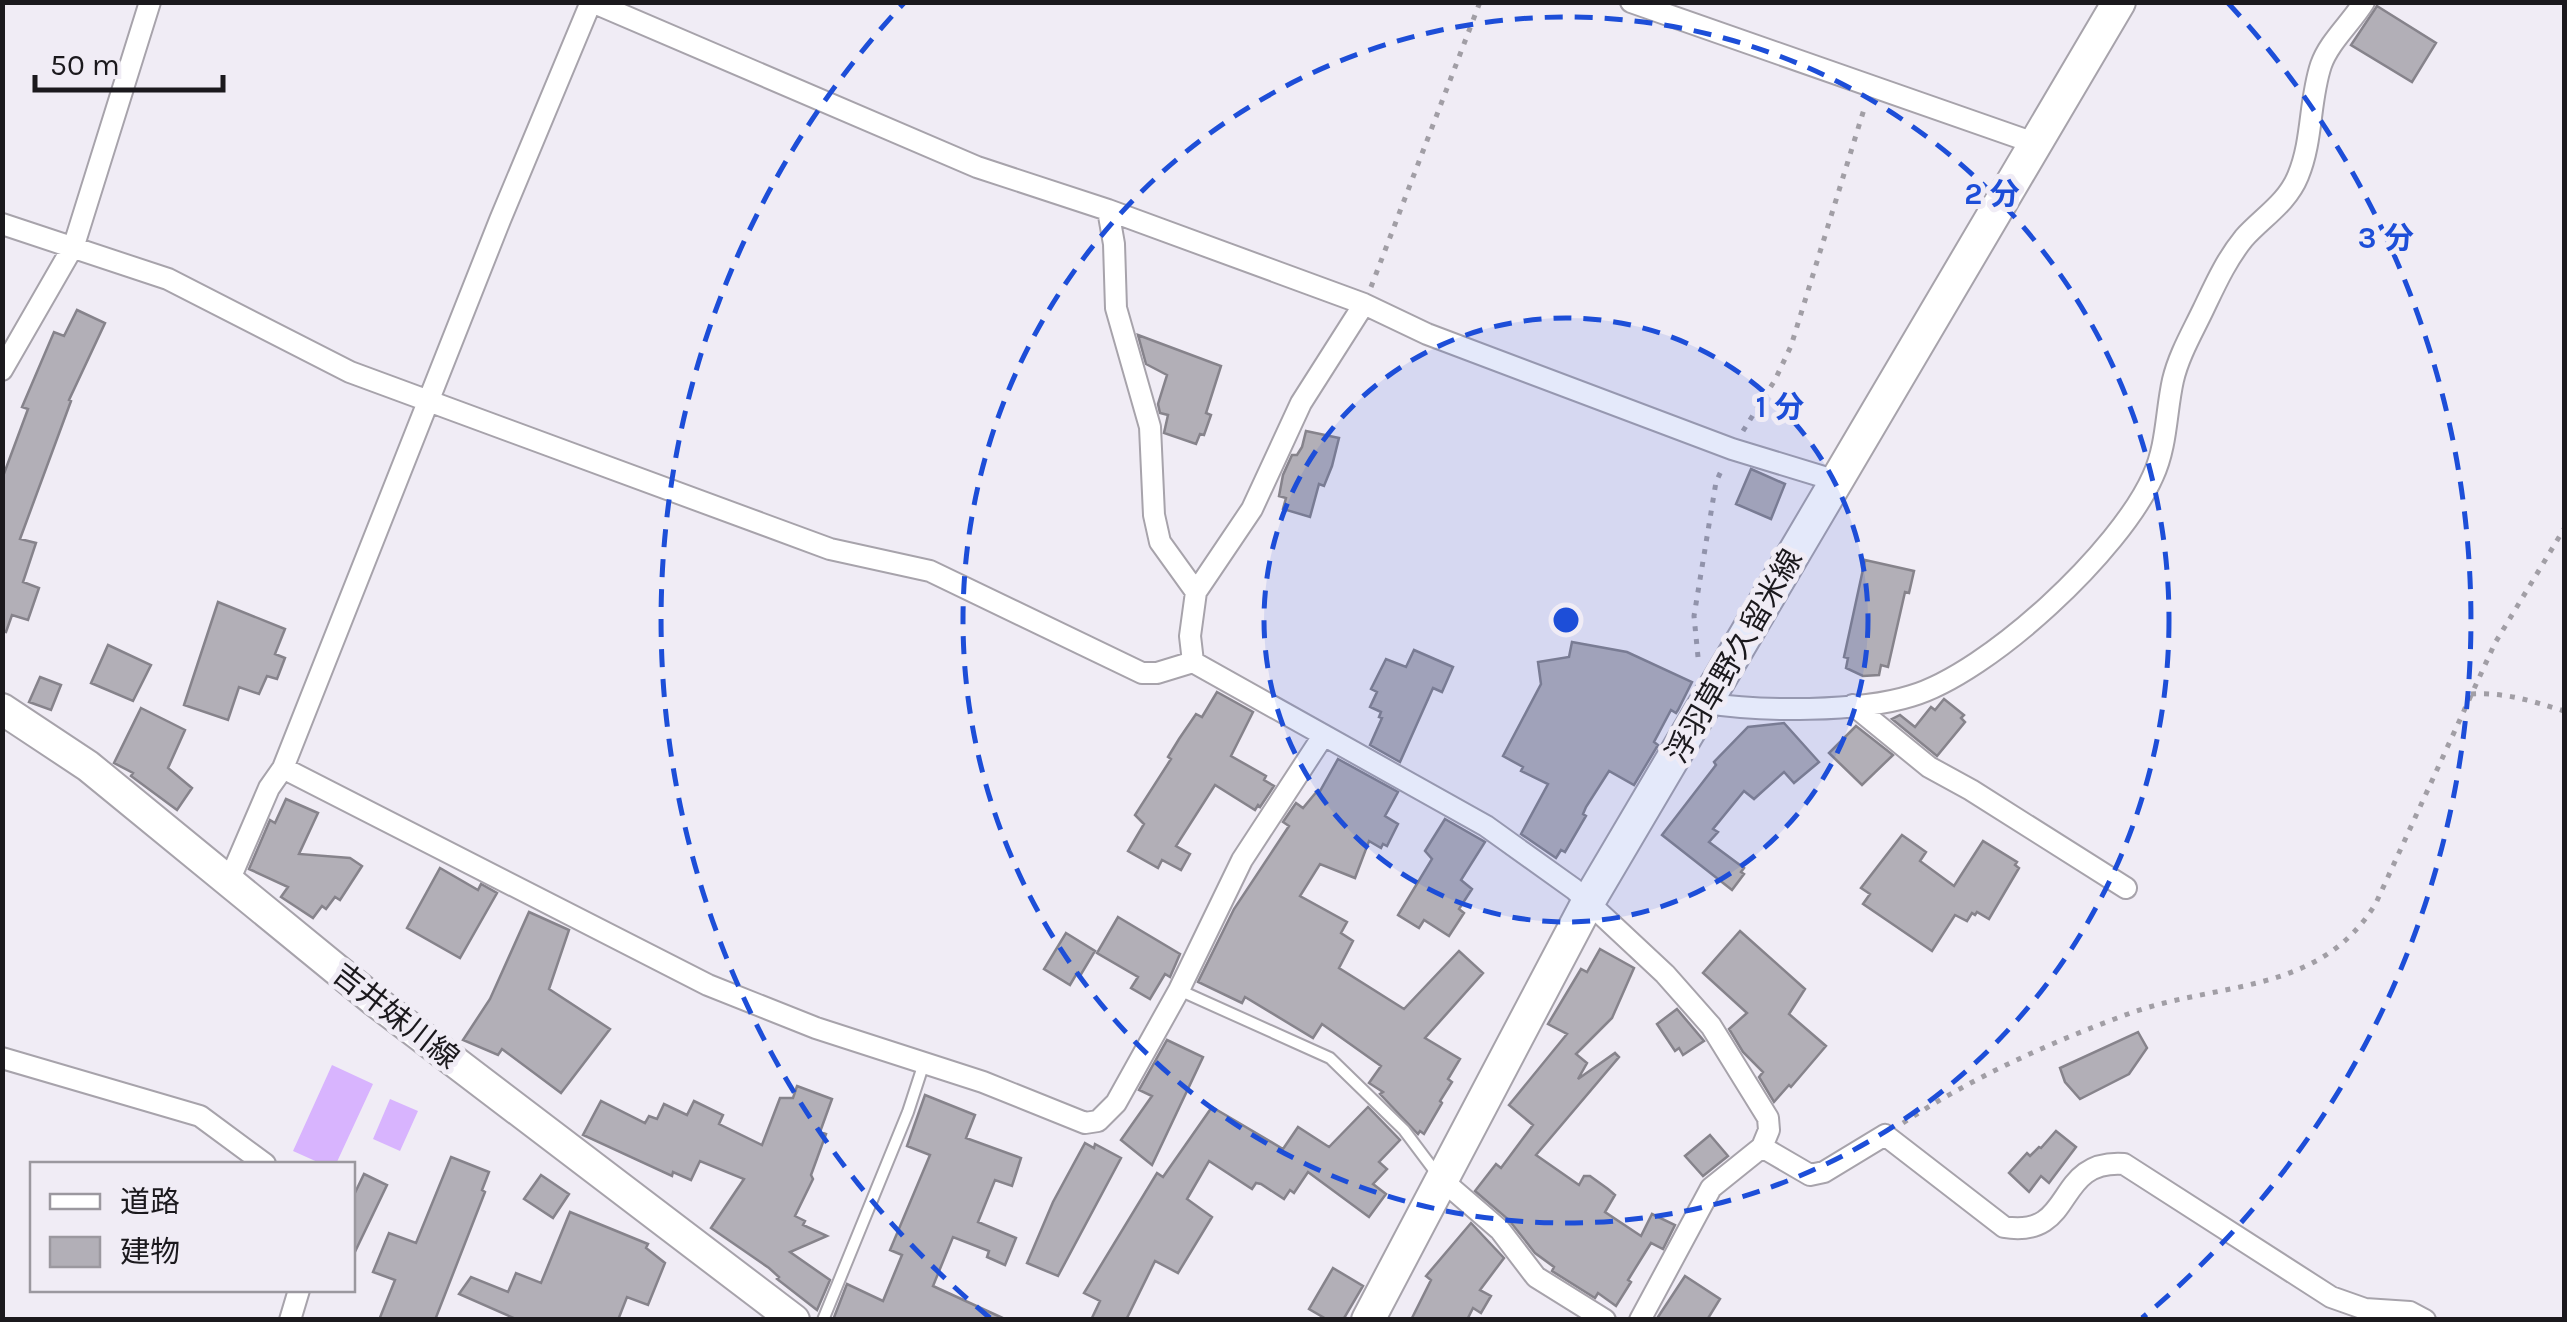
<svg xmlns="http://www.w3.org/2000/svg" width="2567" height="1322" font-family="Karla,'Noto Sans JP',sans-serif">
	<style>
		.water { fill: #d8b4fe }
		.building { fill: #b2afb7; stroke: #86838b; stroke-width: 2.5 }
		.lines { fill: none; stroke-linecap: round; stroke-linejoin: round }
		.lane-casing { stroke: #a7a3ab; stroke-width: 14 }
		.street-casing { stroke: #a7a3ab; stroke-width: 24 }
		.secondary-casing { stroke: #a7a3ab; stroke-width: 34 }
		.primary-casing { stroke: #a7a3ab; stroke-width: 36 }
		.path { stroke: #a19ea5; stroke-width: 5; stroke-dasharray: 5 8; stroke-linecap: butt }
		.lane { stroke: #fff; stroke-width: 10 }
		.street { stroke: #fff; stroke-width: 20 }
		.secondary { stroke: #fff; stroke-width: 30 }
		.primary { stroke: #fff; stroke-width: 32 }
		.ring { fill: none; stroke: #1d4ed8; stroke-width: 5; stroke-dasharray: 18 12 }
		.labels { text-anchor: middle; stroke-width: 10; stroke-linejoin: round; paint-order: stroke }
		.street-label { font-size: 30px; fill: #1b191d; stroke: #f0ecf5 }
		.centre { fill: #1d4ed8; stroke: #f0ecf5; stroke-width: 5 }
		.ring-label { font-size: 30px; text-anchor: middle; font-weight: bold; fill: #1d4ed8; stroke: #f0ecf5; stroke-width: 10; stroke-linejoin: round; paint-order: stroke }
	</style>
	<rect width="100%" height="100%" fill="#f0ecf5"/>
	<path class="water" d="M332 1065 373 1084 336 1164H322L293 1151Z
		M390 1099 418 1111 400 1151 373 1139Z"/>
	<path class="building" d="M2377 6 2436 43 2412 82 2351 45Z
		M77 310 105 323 69 400 71 401 20 539 36 543 23 582 39 588 28 620 12 615 6 632 2 631V479L28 409 22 407 54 332 64 336Z
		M1138 335 1221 366 1206 413 1211 415 1204 435 1200 434 1196 444 1164 433 1168 415 1160 413 1158 404 1167 375 1146 364Z
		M1306 431 1339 438 1332 466 1324 486 1319 484 1310 517 1283 509 1286 498 1279 496 1283 475 1292 455H1297L1302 447Z
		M1751 469 1785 484 1771 519 1736 504Z
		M1865 560 1914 571 1909 593 1905 592 1888 667 1881 665 1879 675 1863 676 1846 668 1848 658 1844 657Z
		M218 602 285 629 275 654 285 658 277 679 267 676 259 694 239 687 228 720 184 705Z
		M1572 642 1627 652 1692 682 1678 710 1676 713 1671 710 1654 742 1658 745 1634 785 1609 771 1586 807 1583 814 1586 816 1565 852 1561 850 1556 858 1521 834 1548 784 1521 771 1523 767 1503 756 1541 684 1538 662 1569 657Z
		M108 645 151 665 133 701 91 683Z
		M1414 650 1453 667 1442 692 1433 688 1400 762 1370 745 1382 718 1379 717 1381 712 1370 707 1377 692 1371 689 1386 659 1406 667Z
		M40 677 61 685 51 710 29 702Z
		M1217 692 1253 712 1231 756 1266 776 1264 780 1274 786 1260 807 1258 805 1255 810 1215 785 1176 846 1190 854 1181 870 1162 860 1158 868 1128 851 1144 824 1135 815 1171 759 1168 757 1179 739 1196 714 1202 717Z
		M1944 699 1964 715 1961 718 1965 722 1937 756 1892 719 1900 715 1915 727 1931 707 1935 710Z
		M141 708 185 730 168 768 192 788 177 810 131 776 133 773 114 763Z
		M1784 723 1819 762 1794 783 1784 772 1754 799 1744 791 1713 829 1718 832 1709 842 1744 868 1741 872 1744 874 1732 890 1662 835 1716 765 1714 762 1748 727Z
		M1856 726 1893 755 1862 785 1829 753Z
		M1338 759 1398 792 1385 816 1398 824 1387 846 1383 844 1381 848 1369 841 1355 878 1320 864 1300 896 1347 922 1341 933 1353 941 1339 968 1404 1009 1459 951 1483 973 1425 1038 1460 1059 1448 1079 1452 1082 1440 1101 1442 1103 1424 1134 1420 1131 1418 1134 1380 1094 1383 1092 1369 1083 1381 1066 1322 1024 1313 1038 1245 997 1242 1003 1198 982 1234 909 1289 826 1283 822 1296 803 1303 808 1318 790 1320 791Z
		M286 799 318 813 299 854 350 858 362 866 340 900 335 897 326 909 322 906 313 918 281 897 288 887 249 869 270 820 275 823Z
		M1445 819 1485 842 1461 880 1472 889 1459 909 1464 913 1449 936 1424 920 1419 928 1398 915 1432 859 1425 851Z
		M1902 835 1926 852 1920 861 1954 886 1983 841 2017 862 2015 865 2019 868 1989 919 1977 912 1975 915 1972 913 1967 921 1955 915 1932 951 1863 904 1870 894 1861 888Z
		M440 868 478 890 481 884 497 893 460 958 407 928Z
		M529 912 569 930 549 989 610 1029 561 1093 502 1049 498 1055 463 1040 490 999Z
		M1118 917 1180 954 1170 977 1165 974 1150 999 1131 988 1138 977 1097 953Z
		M1740 931 1805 989 1789 1014 1826 1046 1791 1087 1789 1085 1774 1102 1759 1077 1763 1072 1743 1052 1729 1029 1747 1013 1703 973Z
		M1066 933 1095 951 1080 976 1077 973 1070 985 1044 969Z
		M1600 949 1634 968 1612 1018 1576 1054 1587 1063 1578 1079 1615 1053 1619 1057 1536 1155 1579 1185 1584 1176H1590L1608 1189 1615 1195 1605 1212 1641 1236 1652 1214 1675 1225 1663 1249 1651 1243 1628 1280 1631 1282 1616 1306 1598 1293 1595 1298 1552 1271 1554 1267 1535 1253 1509 1220 1475 1191 1496 1164 1501 1168 1533 1125 1509 1105 1567 1034 1548 1024 1581 969 1587 972Z
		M1677 1009 1704 1041 1683 1055 1679 1048 1675 1051 1657 1024Z
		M2138 1032 2147 1048 2129 1074 2080 1099 2065 1082 2060 1068Z
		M1167 1040 1203 1057 1152 1165 1121 1140 1152 1096 1139 1090Z
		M797 1086 832 1099 820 1132 826 1134 811 1175 813 1179 795 1216 805 1221 803 1225 827 1236 790 1252 830 1280 817 1310 777 1279 779 1277 769 1268 711 1228 744 1179 700 1161 691 1180 673 1172 672 1176 583 1135 601 1101 645 1123 649 1116 657 1119 664 1104 687 1115 694 1101 723 1115 719 1124 762 1145 780 1098H793Z
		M925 1095 975 1115 966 1138 1021 1158 1012 1186 995 1180 978 1222 1016 1238 1005 1265 987 1257 989 1251 953 1237 933 1286 1007 1320H833L847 1284 883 1301 902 1255 890 1250 930 1155 907 1146Z
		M1212 1107 1283 1149 1298 1127 1329 1147 1368 1107 1400 1140 1379 1162 1387 1169 1373 1184 1386 1194 1369 1217 1308 1172 1294 1193 1290 1190 1284 1199 1261 1184 1256 1183 1252 1189 1209 1161 1187 1199 1212 1217 1178 1273 1155 1261 1126 1320H1091L1100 1301 1084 1293 1157 1173 1163 1177Z
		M2056 1131 2076 1147 2049 1183 2041 1176 2029 1192 2009 1173 2027 1153 2030 1156 2039 1147 2041 1148Z
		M1710 1135 1728 1156 1703 1176 1685 1156Z
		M1085 1143 1094 1148 1095 1144 1121 1158 1058 1276 1027 1263 1053 1202Z
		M451 1157 489 1172 482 1190 485 1192 435 1320H379L395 1280 373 1272 389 1233 416 1243Z
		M364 1174 387 1185 352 1258V1199Z
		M541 1175 569 1194 553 1218 524 1199Z
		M570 1212 648 1244 646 1248 665 1263 648 1305 627 1297 618 1320H518L459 1294 471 1277 508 1292 516 1273 541 1283Z
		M1471 1223 1504 1258 1480 1290 1491 1296 1481 1313 1473 1308 1467 1320H1411L1431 1280 1426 1276Z
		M1333 1268 1363 1286 1343 1320H1328L1309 1309Z
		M1685 1276 1720 1299 1707 1320H1656Z"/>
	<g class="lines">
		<g class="lane-casing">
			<path id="lane" d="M1179 990 1330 1058 1404 1130 1437 1174
				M823 1320 908 1112 924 1063"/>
		</g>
		<g class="street-casing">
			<path id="street" d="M592 2 977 167 1108 210 1114 244 1116 308 1150 427 1154 515 1160 542 1196 592 1190 636 1193 662 1486 826 1574 889 1665 974 1711 1026 1768 1118 1769 1130 1762 1147 1711 1188 1640 1320
				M1631 2 2037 144
				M1108 210 1364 304 1427 334 1732 449 1837 481
				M2 224 168 279 350 372 830 549 930 571 1142 673H1157L1193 662
				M2 370 74 245 150 2
				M1196 592 1252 509 1301 403 1364 304
				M1707 703C1759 712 1860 712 1911 696 1989 673 2120 551 2153 476 2167 446 2166 411 2173 380 2179 355 2192 333 2203 310 2215 285 2226 260 2244 238 2263 217 2287 203 2298 176 2313 140 2309 101 2321 65 2329 42 2351 23 2364 2
				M1853 705 1929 767 1971 790 2126 888
				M283 768 500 220 591 2
				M229 881 269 788 283 768 708 985 816 1028 983 1082 1085 1123 1098 1121 1116 1103 1179 990 1242 860 1323 736
				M2 1058 200 1116 265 1164
				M1762 1147 1810 1175 1824 1172 1885 1135 2004 1227C2077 1239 2052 1159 2124 1164L2331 1297 2365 1309 2410 1312 2425 1320
				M1442 1180 1500 1230 1536 1277 1605 1320
				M290 1320 299 1290"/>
		</g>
		<g class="secondary-casing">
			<path id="secondary" d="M2 709 88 766 375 1001 794 1320"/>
		</g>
		<g class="primary-casing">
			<path id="primary" d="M1368 1320 1587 904 2119 2"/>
		</g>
		<path class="path" d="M1371 287 1480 2
			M1743 431 1775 380 1791 346 1865 106
			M1698 657 1694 616 1716 482 1723 467
			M2471 694C2505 692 2532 701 2564 711
			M1903 1123C1971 1078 2051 1042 2128 1014 2217 981 2320 996 2376 903L2495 643 2564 529"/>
		<use href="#lane" class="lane"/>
		<use href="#street" class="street"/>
		<use href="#secondary" class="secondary"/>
		<use href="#primary" class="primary"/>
	</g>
	<circle cx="1566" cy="620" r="302" fill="#1d4ed8" fill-opacity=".12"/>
	<g class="ring">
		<circle cx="1566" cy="620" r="302"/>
		<circle cx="1566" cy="620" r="603"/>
		<path d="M990 1318A905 905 0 0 1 904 3M2228 3A905 905 0 0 1 2142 1318"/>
	</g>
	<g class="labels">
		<g class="street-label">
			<text transform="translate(1734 656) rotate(-60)" y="10">浮羽草野久留米線</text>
			<text transform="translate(396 1016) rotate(38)" y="10">吉井妹川線</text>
		</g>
	</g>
	<circle cx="1566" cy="620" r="15" class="centre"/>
	<g class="ring-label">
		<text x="1992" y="204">2 分</text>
		<text x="2386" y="248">3 分</text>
		<text x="1780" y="417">1 分</text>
	</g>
	<rect width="2567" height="1322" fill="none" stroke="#1b191d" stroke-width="10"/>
	<rect x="30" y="1162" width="325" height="130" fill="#f0ecf5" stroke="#9b989f" stroke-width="2.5"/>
	<rect x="50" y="1194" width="50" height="15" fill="#ffffff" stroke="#9b989f" stroke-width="2.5"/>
	<text x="120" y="1212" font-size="30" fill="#1b191d">道路</text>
	<rect x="50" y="1237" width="50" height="30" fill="#b2afb7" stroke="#9b989f" stroke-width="2.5"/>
	<text x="120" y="1262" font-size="30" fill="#1b191d">建物</text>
	<path d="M35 75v15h188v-15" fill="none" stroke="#1b191d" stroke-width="5"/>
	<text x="50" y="75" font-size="30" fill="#1b191d" stroke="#f0ecf5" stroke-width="8" paint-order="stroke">50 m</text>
</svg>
